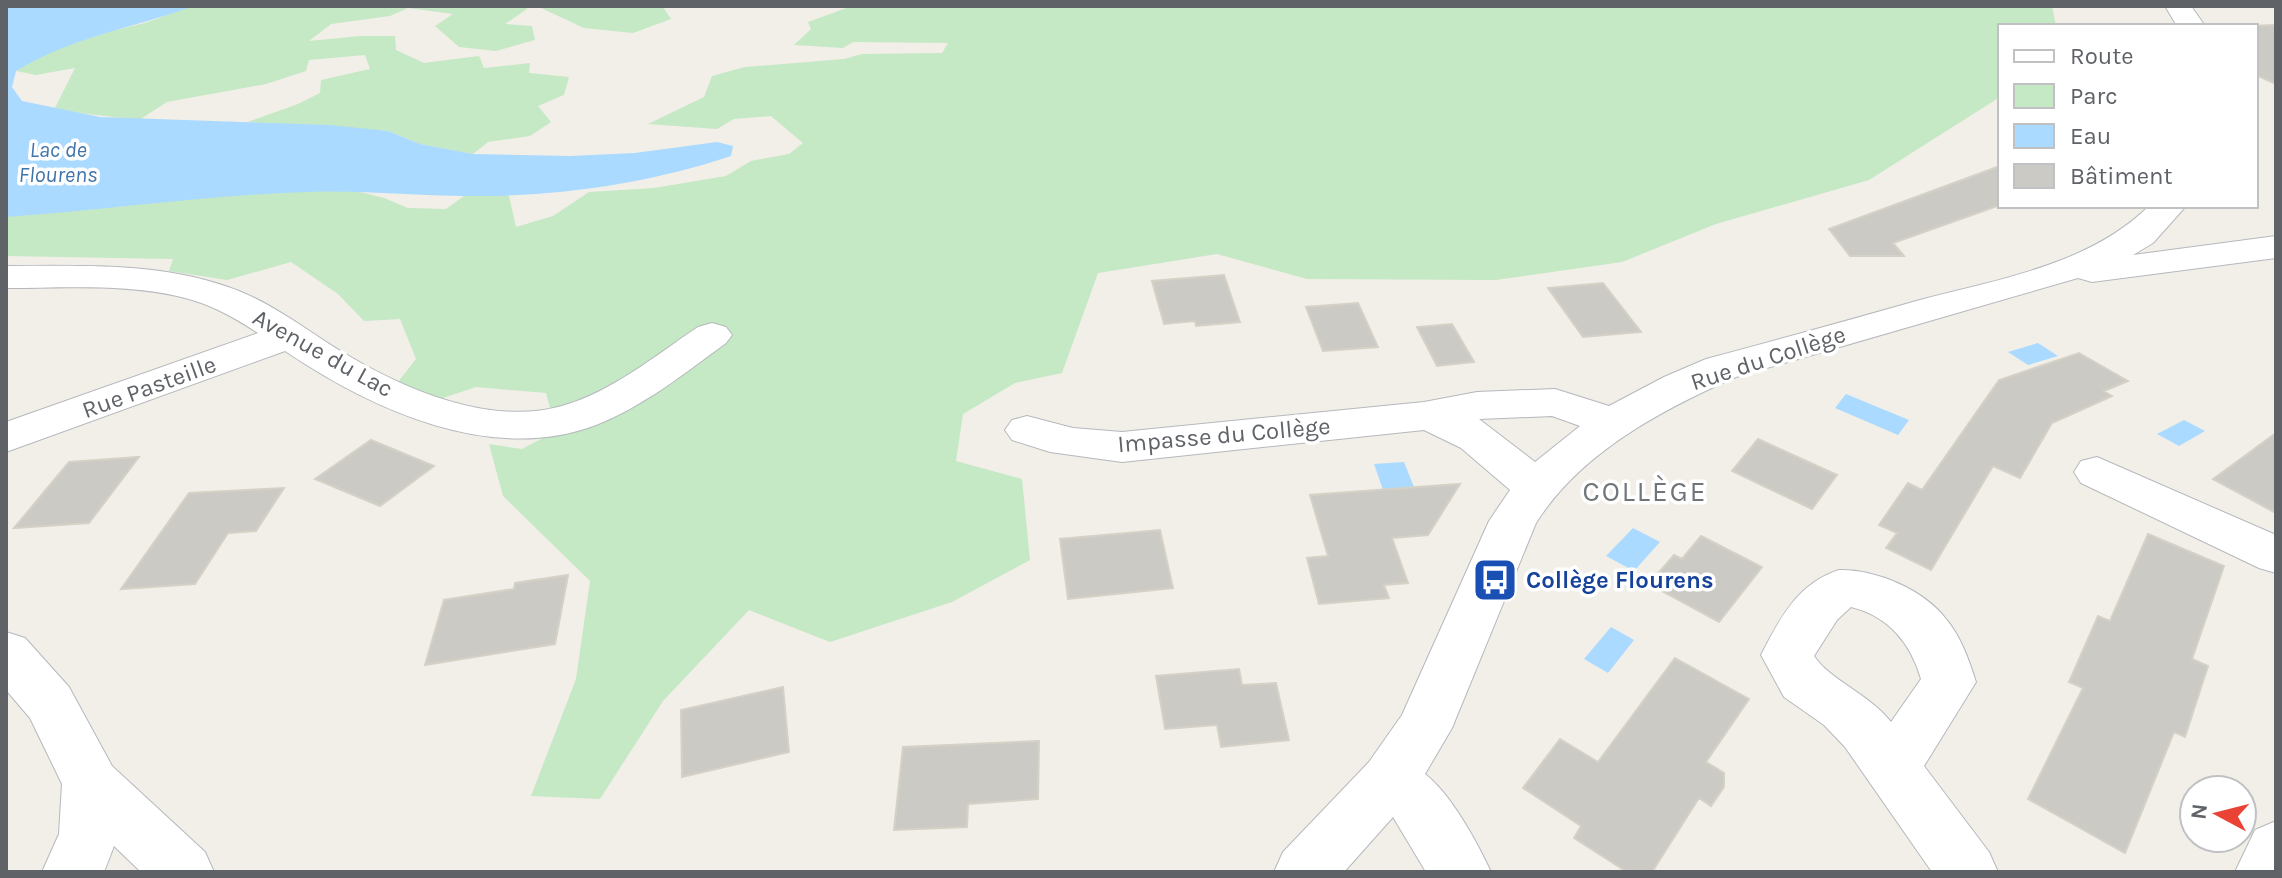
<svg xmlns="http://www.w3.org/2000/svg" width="2282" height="878" font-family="Karla,sans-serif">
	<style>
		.green { fill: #c5e8c5 }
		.water { fill: #aadaff }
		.building { fill: #cccac5; stroke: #d6d1c6; stroke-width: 2 }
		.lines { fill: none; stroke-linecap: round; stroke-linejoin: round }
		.minor-casing { stroke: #b5b8bc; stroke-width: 2 }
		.minor { fill: #fff; fill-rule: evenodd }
		.labels { text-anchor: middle; stroke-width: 7; stroke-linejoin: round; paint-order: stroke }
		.far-water-label { font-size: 22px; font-style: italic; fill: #4174aa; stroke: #fff }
		.street-label { font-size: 24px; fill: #5f6368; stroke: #fff }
		.transit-label { font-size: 24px; font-weight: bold; fill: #164399; stroke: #fff; text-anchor: start }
		.quarter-label { font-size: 28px; letter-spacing: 2px; fill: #70757a; stroke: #fff }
	</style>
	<rect width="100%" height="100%" fill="#f1efe8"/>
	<path class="green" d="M181 6H525L527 9 505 24 532 26 535 40 496 51 459 47 435 26 453 14 408 8 390 16 331 24 309 41 360 36H395L396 50 424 63 479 56 484 68 530 63 529 73 569 77 564 95 538 106 551 122 530 136 488 142 473 154 420 144 388 131 248 122 298 104 320 93 321 80 370 69 365 55 309 60 306 71 266 84 167 102 139 120 54 110 75 68 36 75 16 71C37 58 58 47 82 39 109 29 162 24 181 6Z
		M545 6H698L663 7 671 19 633 33 584 28 541 8Z
		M852 6H2052L2056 26H2000V97L1869 180 1716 224 1622 262 1496 280 1307 279 1217 254 1098 273 1062 373 1015 383 963 414 956 461 1022 479 1030 560 952 602 830 642 749 610 663 701 600 799 531 796 576 679 590 581 503 496 489 444 522 449 556 431 546 393 476 387 416 407 387 396 416 359 400 319 364 321 338 294 291 262 227 280 169 271 173 259 6 256V195L332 185 384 198 408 208 446 209 468 193 491 189 509 196 516 227 553 216 589 192 654 188 726 176 751 161 789 154 803 143 771 116 734 119 717 129 648 124 704 97 712 76 745 67 844 59 862 54 942 53 948 43 853 42 843 48 794 45 811 29 808 22Z"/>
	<path class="water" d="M6 6H194C133 28 72 37 16 71L12 87 22 101 100 117 329 125 388 131 420 144 473 154 570 156 635 153 717 142 733 146 731 156C647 184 556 197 467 196 415 196 362 190 309 192 208 195 107 210 6 217Z
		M2038 343 2058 356 2028 365 2008 352Z
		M1846 394 1909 420 1898 435 1835 408Z
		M2184 420 2205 431 2179 446 2157 434Z
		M1404 462 1422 507 1390 510 1374 464Z
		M1633 528 1660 542 1634 571 1606 556Z
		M1611 627 1634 640 1608 673 1584 659Z"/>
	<path class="building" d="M2276 25V84L2256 75V26H2246Z
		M2000 166V205L1893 243 1904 256H1850L1829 229Z
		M1224 275 1240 322 1196 326 1195 321 1164 324 1152 281Z
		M1603 283 1641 332 1583 337 1548 288Z
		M1358 303 1378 347 1323 351 1306 307Z
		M1452 324 1474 362 1437 366 1417 327Z
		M2079 353 2128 381 2104 391 2112 396 2052 423 2020 478 1993 466 1931 570 1886 548 1897 533 1879 525 1908 483 1922 490 1999 380Z
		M2276 433V513L2213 479Z
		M1758 439 1837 475 1812 509 1732 471Z
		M371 440 434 466 380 506 315 479Z
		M139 457 89 523 14 528 69 462Z
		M1460 484 1428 535 1392 538 1408 583 1384 585 1389 598 1319 604 1307 558 1328 556 1310 495Z
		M284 488 256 531 228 533 195 584 121 589 189 493Z
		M1160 530 1173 588 1068 599 1060 539Z
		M2148 534 2224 566 2192 659 2208 666 2185 737 2174 732 2125 853 2028 799 2083 688 2069 682 2098 616 2110 621Z
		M1701 536 1762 567 1719 622 1649 584 1674 555 1682 559Z
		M568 575 555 644 425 665 444 600 514 589 515 583Z
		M1675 658 1749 699 1706 762 1724 773V787L1711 806 1699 798 1652 872H1627L1574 838 1581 826 1523 788 1560 739 1598 762Z
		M1239 669 1242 685 1276 683 1289 740 1221 747 1217 725 1165 729 1156 676Z
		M783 687 789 752 682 777 681 710Z
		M1039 741 1038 799 968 804 967 827 894 830 903 747Z"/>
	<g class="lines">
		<g class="minor-casing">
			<path id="minor" d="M2165 6H2191L2205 26H2177Z
				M2149 206H2186L2153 243 2133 255 2276 236V258L2092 282 2078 278 1736 377C1661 410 1580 453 1536 523L1452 728 1425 774C1451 794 1477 842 1491 872H1426L1393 817 1344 872H1274L1283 852 1369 762 1402 715 1489 521 1510 490 1461 448 1424 430 1122 462 1050 452 1012 440 1005 430 1012 420 1027 416 1073 428 1122 432 1424 402 1477 392 1555 389 1609 406 1664 377 1706 359C1778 340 1849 320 1920 300 1999 279 2089 265 2149 206ZM1552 416 1580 426 1535 462 1479 419Z
				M6 266C79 266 158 262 228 287 273 302 309 333 349 356 408 391 492 426 562 406 612 392 656 355 698 327L712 323 726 327 732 335 726 343C685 373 644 406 596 425 491 465 371 409 285 351L6 452V422L258 333C241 322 223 311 204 304 147 282 66 288 6 288Z
				M2097 457 2276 535V573L2259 568 2081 483 2074 472 2081 461Z
				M1839 570C1876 569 1924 590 1946 619 1961 637 1969 660 1976 682L1924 766 1989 852 1998 872H1932L1845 747 1824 725 1784 697 1761 655C1780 618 1798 583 1839 570ZM1851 607C1889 616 1911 644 1921 679L1891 722C1868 693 1831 681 1814 656L1837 620Z
				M6 632 25 638 69 687 112 766 205 852 214 872H141L114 846 104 872H42L59 834 62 784 30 718 6 690Z
				M2276 821V872H2235L2255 830Z"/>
		</g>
		<use href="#minor" class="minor"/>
	</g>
	<defs>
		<g id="bus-square" transform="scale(2.3)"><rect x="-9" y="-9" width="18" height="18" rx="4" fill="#1a4fb4" stroke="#fff"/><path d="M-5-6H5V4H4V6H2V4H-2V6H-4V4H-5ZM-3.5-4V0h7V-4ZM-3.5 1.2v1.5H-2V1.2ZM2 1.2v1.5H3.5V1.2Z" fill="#fff"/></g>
	</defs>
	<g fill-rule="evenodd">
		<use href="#bus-square" x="1495" y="580"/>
	</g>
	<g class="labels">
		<g class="far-water-label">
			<text x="58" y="157">Lac de<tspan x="58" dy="25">Flourens</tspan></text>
		</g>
		<g class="street-label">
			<text transform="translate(323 353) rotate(29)" y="8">Avenue du Lac</text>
			<text transform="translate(1768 358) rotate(-18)" y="8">Rue du Collège</text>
			<text transform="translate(149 387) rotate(-20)" y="8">Rue Pasteille</text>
			<text transform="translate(1224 435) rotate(-5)" y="8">Impasse du Collège</text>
		</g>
		<g class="transit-label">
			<text x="1526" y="588">Collège Flourens</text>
		</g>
		<g class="quarter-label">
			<text x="1645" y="501">COLLÈGE</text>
		</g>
	</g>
	<rect width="2282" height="878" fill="none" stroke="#5f6368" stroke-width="16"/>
	<rect x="1998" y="24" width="260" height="184" fill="#ffffff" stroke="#bfc1c3" stroke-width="2"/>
	<rect x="2014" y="50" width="40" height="12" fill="#ffffff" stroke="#bfc1c3" stroke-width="2"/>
	<text x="2070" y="64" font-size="24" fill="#5f6368">Route</text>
	<rect x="2014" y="84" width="40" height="24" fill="#c5e8c5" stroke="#bfc1c3" stroke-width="2"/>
	<text x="2070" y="104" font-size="24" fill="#5f6368">Parc</text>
	<rect x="2014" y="124" width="40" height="24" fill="#aadaff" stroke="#bfc1c3" stroke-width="2"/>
	<text x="2070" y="144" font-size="24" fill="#5f6368">Eau</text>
	<rect x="2014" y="164" width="40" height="24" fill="#cccac5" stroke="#bfc1c3" stroke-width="2"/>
	<text x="2070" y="184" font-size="24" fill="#5f6368">Bâtiment</text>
	<g transform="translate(2218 814) rotate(277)"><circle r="38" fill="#ffffff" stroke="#bfc1c3" stroke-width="2"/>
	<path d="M0-6L14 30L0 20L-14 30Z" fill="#ea4335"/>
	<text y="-12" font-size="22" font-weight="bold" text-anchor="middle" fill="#5f6368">N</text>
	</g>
</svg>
